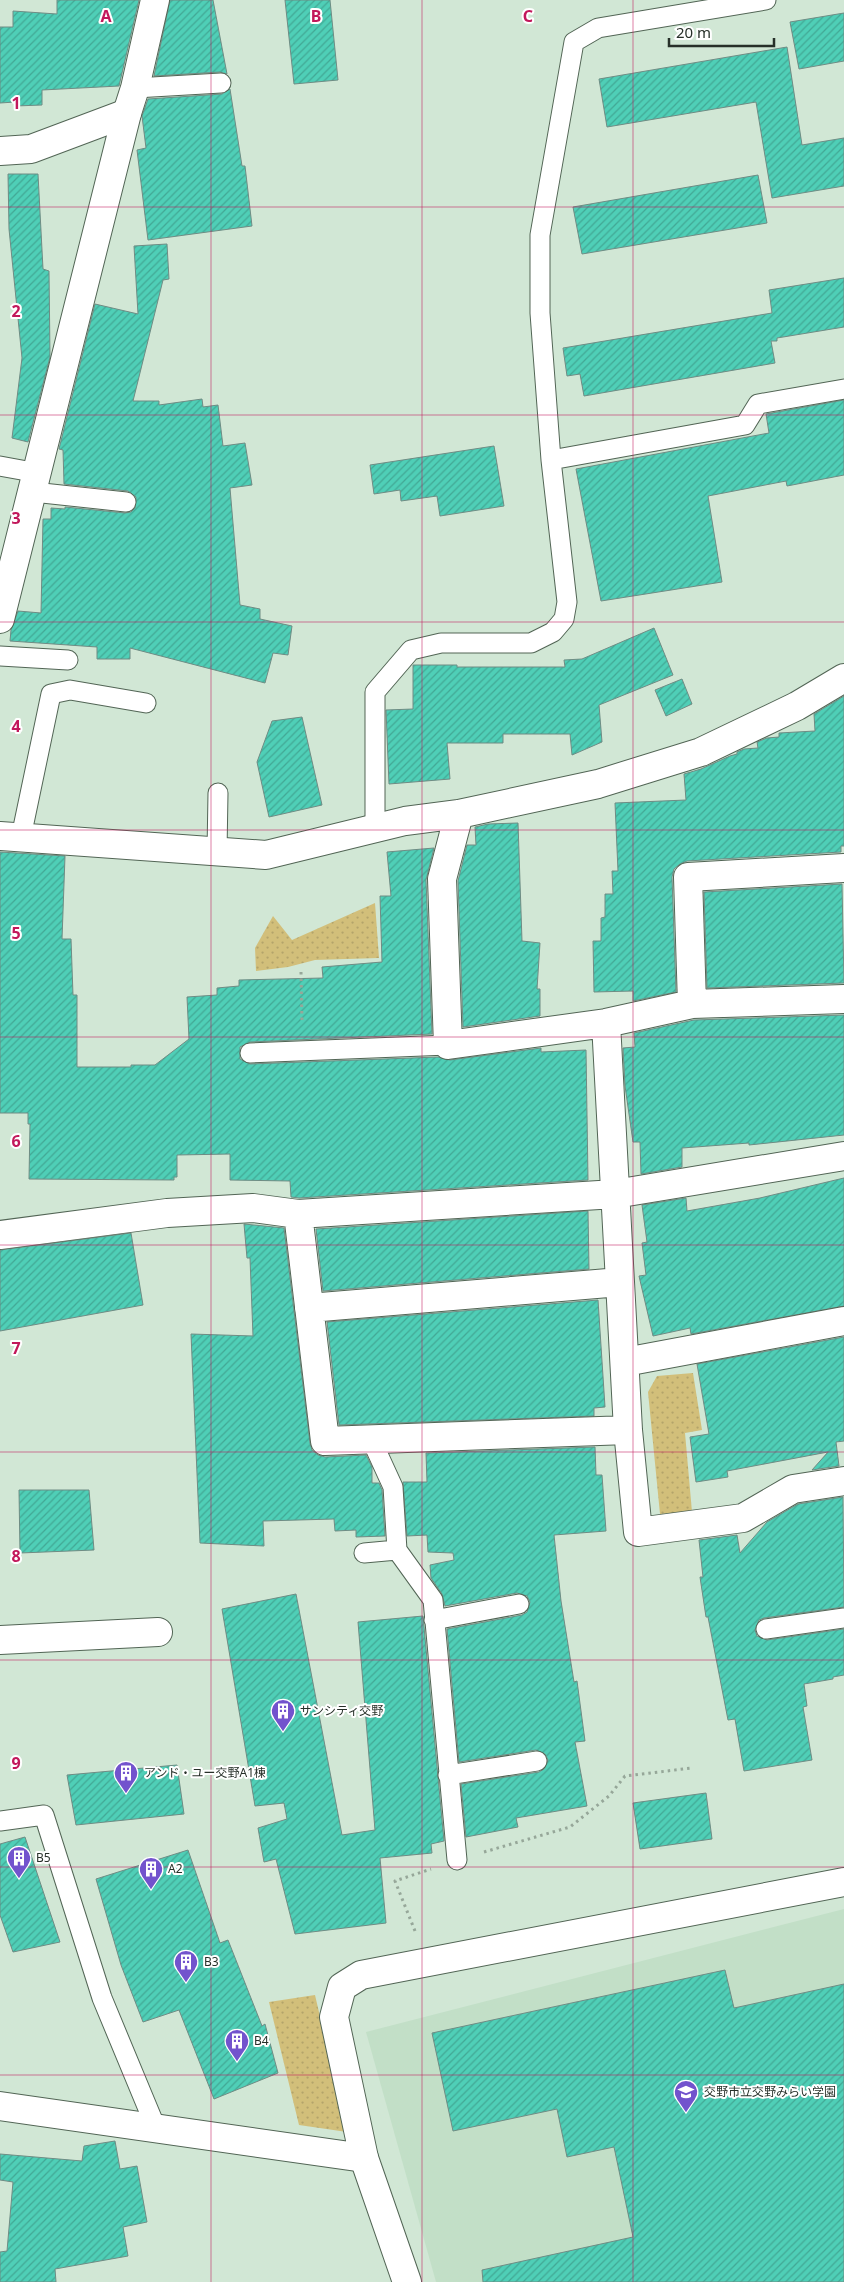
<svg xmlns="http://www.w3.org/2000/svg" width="844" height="2282" font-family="'Noto Sans','Noto Sans JP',sans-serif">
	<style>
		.built { fill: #c2dfc7 }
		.green { fill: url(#green-dots) }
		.building { fill: url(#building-hatch); stroke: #6f8c84 }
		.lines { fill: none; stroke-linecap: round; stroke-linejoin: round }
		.service-casing { stroke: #526555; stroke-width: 21 }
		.minor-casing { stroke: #526555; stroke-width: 30 }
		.tertiary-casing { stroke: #526555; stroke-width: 30 }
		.path { stroke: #96a799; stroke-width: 3; stroke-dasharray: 2.5 4; stroke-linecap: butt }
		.service { stroke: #fff; stroke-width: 19 }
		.minor { stroke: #fff; stroke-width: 28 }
		.tertiary { stroke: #fff; stroke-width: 28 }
		.grid { fill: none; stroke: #c2185b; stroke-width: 1; stroke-opacity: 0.55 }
		.labels { text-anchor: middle; stroke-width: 4; stroke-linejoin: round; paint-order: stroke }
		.poi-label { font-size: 12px; fill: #273029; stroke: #fff; text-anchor: start }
		.grid-label { font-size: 16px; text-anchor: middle; font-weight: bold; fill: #c2185b; stroke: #fff; stroke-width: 4; stroke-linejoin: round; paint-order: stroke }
	</style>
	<defs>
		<pattern id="green-dots" width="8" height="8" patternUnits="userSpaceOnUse" patternTransform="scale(1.25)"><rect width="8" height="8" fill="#d2bf7a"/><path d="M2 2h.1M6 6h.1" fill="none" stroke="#b4a46a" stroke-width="1.8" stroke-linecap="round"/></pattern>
		<pattern id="building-hatch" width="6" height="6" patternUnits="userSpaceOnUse" patternTransform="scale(1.25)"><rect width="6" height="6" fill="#4fcfb7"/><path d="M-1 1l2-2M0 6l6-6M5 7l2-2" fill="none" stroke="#42a895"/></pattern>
	</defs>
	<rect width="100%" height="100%" fill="#d1e7d5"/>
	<path class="built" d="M844 1909V2282H436L366 2032Z"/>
	<path class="green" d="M375 903 379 958 315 960 288 967 256 971 255 948 273 916 292 940Z
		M693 1373 702 1430 685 1433 692 1512 660 1514 648 1392 657 1376Z
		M315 1995 347 2132 299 2125 269 2002Z"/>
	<path class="building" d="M57 0H139L119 86 42 90V105L15 106V102L0 103V27H13V11L57 14Z
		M170 0H213L227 74 220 72 154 76Z
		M285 0H330L338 80 294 84Z
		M844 13V61L799 69 790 22Z
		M787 47 802 145 844 138V186L772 198 756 102 607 127 599 79Z
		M230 89 242 166H245L252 226 148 240 137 150 146 148 142 116 148 99 222 94Z
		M8 174H38L43 269 49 271 50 357 28 442 12 438 22 358 9 229Z
		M758 175 767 223 582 254 573 207Z
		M167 244 169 279 163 280 133 401H159V405L202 399 203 407 218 405 223 446 245 443 252 485 230 488 240 605 260 609V619L292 626 288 655 273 653 265 683 130 648V659H97V647L10 641 11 630 18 611 41 613 43 519H51V508L65 509V507L125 513 131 512 135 508 136 497 128 491 64 484 63 450 59 449 95 304 138 314 134 246Z
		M844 278V327L777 338V341H771L775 363 584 396 580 374 567 376 563 348 772 313 769 290Z
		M844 400V475L787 486 786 481 708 496 722 582 601 601 576 469 769 433 766 414Z
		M494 446 504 506 440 516 437 496 401 501 400 490 374 494 370 465Z
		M654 628 673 675 599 705 602 742 572 755 570 734H503V743H447L450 779 389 784 386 710 413 709V665H457V667H565L564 660 582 659Z
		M682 679 692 704 666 716 655 690Z
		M844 696V846H841V852L687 861 680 864 674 869 672 877 676 992 633 1001V991L594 992 593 941H601V918L605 917V894H613L612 871H618L615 803 686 800 684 774 701 769 730 756 737 754V752L744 749 758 748 757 742 767 738 779 737V733L815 731 814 714Z
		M302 717 322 805 269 817 257 762 272 721Z
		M518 823 522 941 540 943 537 989H540V1016L463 1027 458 881 467 845H476L475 827 488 824Z
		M434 848 426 880 432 1034 250 1042 240 1047V1059L250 1064 438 1057 450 1060 541 1048V1052L586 1050 588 1180 299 1198 291 1197 290 1181 230 1180V1154L177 1155V1177H174V1180L29 1179 30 1124H28V1113H0V852L65 856 62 939H71L73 995H77V1067H131V1065H155L189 1039 187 997 217 995V988L239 986V980L323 978 322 967 382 962 380 896H391L387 852Z
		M842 884 844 983 707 988 704 892Z
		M844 1015V1135L749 1145V1143L682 1148V1167L641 1174 640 1142H633L625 1086 623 1048 635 1047 634 1033 694 1020Z
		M844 1178V1306L691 1334 690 1328 653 1336 639 1276 646 1275 642 1243 647 1242 642 1205 686 1198 687 1211 760 1198Z
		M588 1211 589 1269 323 1291 316 1229Z
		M244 1224 284 1228 310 1443 312 1450 318 1455 325 1457 366 1455 372 1467V1483H379L382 1490 385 1536 356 1537V1530L335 1531 334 1519 263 1521 264 1546 200 1543 191 1334 253 1336 250 1258H247Z
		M131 1233 143 1305 0 1331V1250Z
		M598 1300 605 1407 594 1408V1416L339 1425 327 1322Z
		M844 1337V1441L836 1442 839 1466 812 1470 828 1452 727 1471 728 1477 696 1482 690 1437 709 1434 697 1364Z
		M595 1447 596 1475H602L606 1531 554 1535 561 1601 574 1682 577 1681 585 1741 575 1742 587 1806 516 1818 518 1827 466 1837 461 1784 539 1772 544 1769 548 1760 545 1754 536 1750 459 1762 447 1629 522 1615 527 1612 530 1602 527 1596 517 1593 445 1606 442 1594 431 1578 430 1565 454 1560 453 1553 428 1552 427 1535 407 1536 403 1482H427L426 1453Z
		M19 1490H89L94 1550 20 1553Z
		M843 1497 844 1607 764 1618 759 1620 755 1630 757 1636 767 1640 844 1629V1675L833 1677V1679L804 1684 807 1706 803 1707 812 1760 744 1771 735 1719 728 1720 708 1617H706L700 1577H703L699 1540 737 1535 740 1553 767 1522 798 1504Z
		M296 1594 342 1835 375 1830 358 1622 423 1616 444 1841 431 1844 432 1853 380 1858 386 1923 295 1934 276 1859 264 1862 258 1828 287 1819 284 1803 255 1806 222 1609Z
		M177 1765 184 1814 76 1825 67 1775Z
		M706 1793 712 1839 640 1849 633 1803Z
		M25 1837 60 1942 13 1952 0 1915V1844Z
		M188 1850 220 1943 228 1940 262 2026 265 2024 278 2073 214 2099 179 2010 143 2022 121 1965 96 1879Z
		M725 1970 734 2008 844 1984V2282H483L482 2270 633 2237 614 2147 567 2157 557 2109 453 2131 432 2033Z
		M115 2141 120 2169 137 2166 147 2222 123 2227 128 2256 55 2269 56 2282H0V2252L7 2251 13 2182 0 2180V2154L82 2161 84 2146Z"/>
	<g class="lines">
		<g class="service-casing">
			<path id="service" d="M135 88 221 83
				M551 460 745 425 758 404 844 389
				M0 466 38 473
				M33 492 126 502
				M0 656 68 660
				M375 829V692L411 650 441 643H531L553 632 564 619 567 602 551 460 540 313V235L574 42 598 28 766 0
				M21 837 51 694 70 690 146 703
				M217 852 218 793
				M250 1053 448 1045
				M397 1550 433 1600 457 1860
				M364 1553 397 1550 393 1487 371 1439
				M434 1620 519 1604
				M766 1629 844 1618
				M448 1775 537 1761
				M0 1821 44 1815 102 1998 156 2128"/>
		</g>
		<g class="minor-casing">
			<path id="minor" d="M0 151 31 149 127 113
				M459 814 442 879 448 1045 606 1023 692 1004 844 999
				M0 836 266 855 405 821 459 814 598 784 701 752 797 706 844 678
				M692 1004 688 877 844 868
				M606 1023 628 1430 638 1532 743 1518 793 1489 844 1481
				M299 1222 325 1441 628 1430
				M0 1235 167 1213 253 1208 298 1214 615 1194 844 1156
				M309 1308 620 1282
				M625 1362 844 1321
				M0 1640 158 1632
				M364 2158 407 2282"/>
		</g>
		<g class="tertiary-casing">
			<path id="tertiary" d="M0 619 127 113 135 88 155 0
				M0 2106 364 2158 334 2017 342 1987 361 1975 844 1882"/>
		</g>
		<path class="path" d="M301 972 302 1023
			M484 1852 570 1827 609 1796 625 1776 692 1768
			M415 1931 395 1881 431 1869"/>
		<use href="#service" class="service"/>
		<use href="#minor" class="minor"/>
		<use href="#tertiary" class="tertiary"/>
	</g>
	<path class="grid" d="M211 0V2282M422 0V2282M633 0V2282M0 207H844M0 415H844M0 622H844M0 830H844M0 1037H844M0 1245H844M0 1452H844M0 1660H844M0 1867H844M0 2075H844"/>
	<defs>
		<g id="building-pin" transform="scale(1.25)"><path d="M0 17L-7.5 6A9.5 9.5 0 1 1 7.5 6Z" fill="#7253cd" stroke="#fff"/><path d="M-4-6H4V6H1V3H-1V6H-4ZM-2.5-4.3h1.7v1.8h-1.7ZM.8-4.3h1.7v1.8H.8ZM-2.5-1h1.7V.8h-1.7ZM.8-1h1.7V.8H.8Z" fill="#fff"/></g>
		<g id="school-pin" transform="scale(1.25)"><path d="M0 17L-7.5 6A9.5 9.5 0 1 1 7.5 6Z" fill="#7253cd" stroke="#fff"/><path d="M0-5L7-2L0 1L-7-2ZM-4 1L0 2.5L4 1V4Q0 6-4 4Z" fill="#fff"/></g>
	</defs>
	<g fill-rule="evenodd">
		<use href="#building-pin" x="283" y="1711"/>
		<use href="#building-pin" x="126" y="1773"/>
		<use href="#building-pin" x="19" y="1858"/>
		<use href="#building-pin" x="151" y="1869"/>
		<use href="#building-pin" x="186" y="1962"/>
		<use href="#building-pin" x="237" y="2041"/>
		<use href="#school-pin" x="686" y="2092"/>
	</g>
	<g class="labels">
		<g class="poi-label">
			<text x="300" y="1715">サンシティ交野</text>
			<text x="144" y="1777">アンド・ユー交野A1棟</text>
			<text x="36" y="1862">B5</text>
			<text x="168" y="1873">A2</text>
			<text x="204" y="1966">B3</text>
			<text x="254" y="2045">B4</text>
			<text x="704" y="2096">交野市立交野みらい学園</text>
		</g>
	</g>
	<g class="grid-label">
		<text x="106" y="22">A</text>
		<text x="316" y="22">B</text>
		<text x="528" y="22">C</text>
		<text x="16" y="109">1</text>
		<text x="16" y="317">2</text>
		<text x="16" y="524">3</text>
		<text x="16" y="732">4</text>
		<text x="16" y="939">5</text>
		<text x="16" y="1147">6</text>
		<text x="16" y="1354">7</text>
		<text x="16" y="1562">8</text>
		<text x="16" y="1769">9</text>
	</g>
	<path d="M669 38v8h105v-8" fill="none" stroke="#273029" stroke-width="2.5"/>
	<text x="676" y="38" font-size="15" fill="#273029" stroke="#ffffff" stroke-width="4" paint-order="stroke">20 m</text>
</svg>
